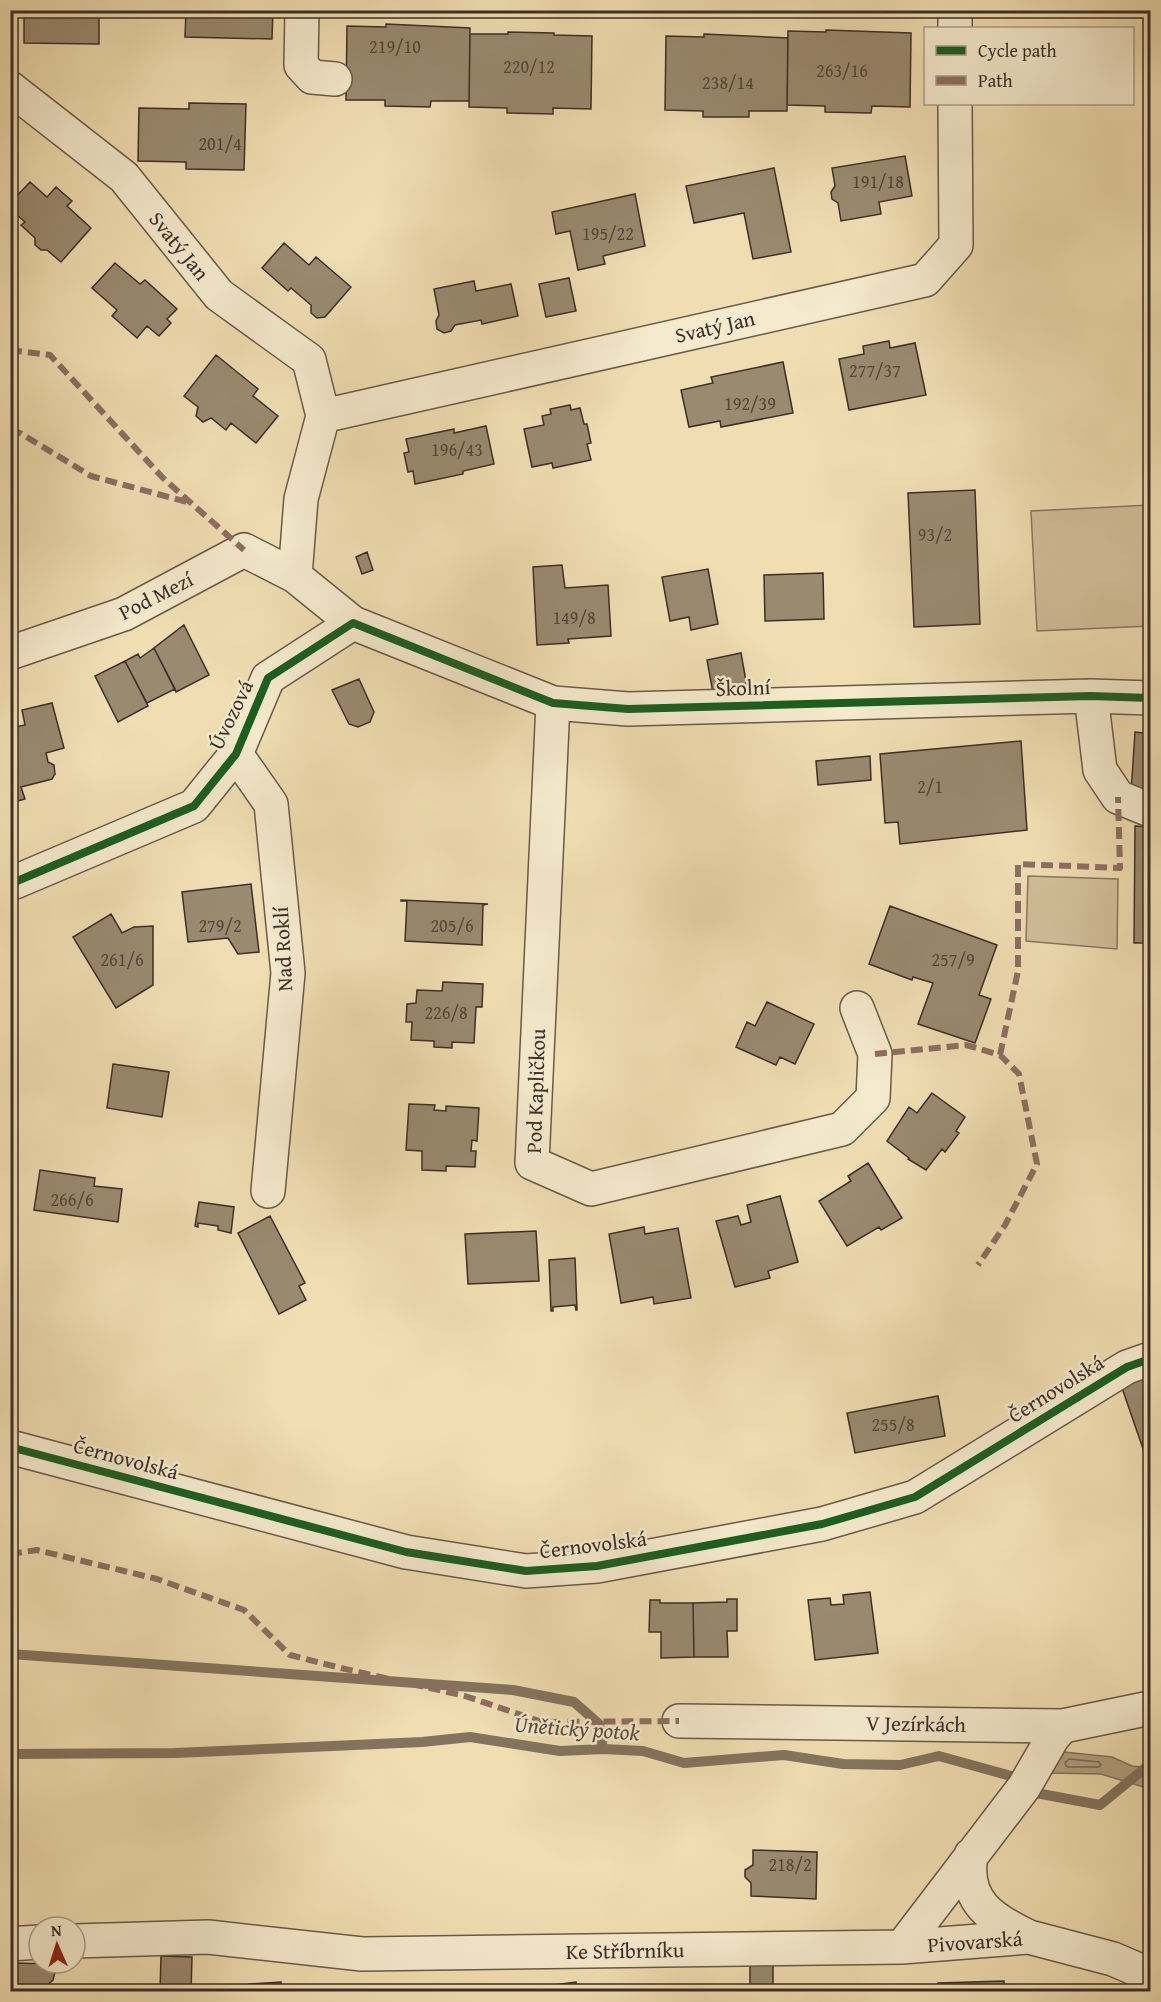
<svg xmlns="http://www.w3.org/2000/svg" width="1161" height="2002" font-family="'Gentium Book Plus',serif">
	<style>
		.green { fill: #d2c09b; stroke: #887762; stroke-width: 1.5 }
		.water { fill: #b3a283; stroke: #84745f; stroke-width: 1.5 }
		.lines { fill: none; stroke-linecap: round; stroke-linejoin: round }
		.shore { stroke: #786856; stroke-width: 1.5 }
		.stream { stroke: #84745f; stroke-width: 10 }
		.building { fill: #9a8a70; stroke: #3d2e29; stroke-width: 1.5 }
		.minor-casing { stroke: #6a5a4b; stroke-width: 36 }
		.minor { stroke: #f5eacd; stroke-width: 33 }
		.quiet { stroke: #8d6e63; stroke-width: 6; stroke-dasharray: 12 6; stroke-linecap: butt }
		.cycleway-casing { stroke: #f5eacd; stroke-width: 11 }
		.cycleway { stroke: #1b5e20; stroke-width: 8 }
		.labels { text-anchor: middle; stroke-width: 5; stroke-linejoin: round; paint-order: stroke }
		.number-label { font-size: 18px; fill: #54453b }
		.street-label { font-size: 21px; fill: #3d2e29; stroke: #f5eacd }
		.water-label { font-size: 22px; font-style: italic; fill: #5a4b40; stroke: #f5eacd }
	</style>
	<rect width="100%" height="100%" fill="#f0deb2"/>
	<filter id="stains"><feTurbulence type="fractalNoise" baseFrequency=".00333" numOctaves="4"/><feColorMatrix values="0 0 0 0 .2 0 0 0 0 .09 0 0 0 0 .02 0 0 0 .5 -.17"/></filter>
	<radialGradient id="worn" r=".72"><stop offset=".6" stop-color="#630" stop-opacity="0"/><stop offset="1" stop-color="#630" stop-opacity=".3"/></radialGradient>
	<path class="green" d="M1150 505V626L1037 631 1031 511Z
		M1028 876 1118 879 1117 949 1026 941Z"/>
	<path class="water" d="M1064 1752 1112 1757 1132 1766 1150 1768V1789L1101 1774 1051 1773Z"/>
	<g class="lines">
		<path class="shore" d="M1069 1759 1099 1762 1101 1765 1099 1767H1067L1065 1763Z"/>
		<path class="stream" d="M10 1654 513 1690 574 1702 599 1724 603 1749
			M10 1754 175 1753 422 1742 470 1737 560 1751 603 1749 643 1751 684 1763 784 1755 843 1764 900 1765 939 1756 1018 1778 1036 1793 1100 1805 1150 1764"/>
	</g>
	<path class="building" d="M24 10H99V44L24 43Z
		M186 10H273L272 39 185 37Z
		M386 24 470 28 469 101H431L430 107 385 106V100H346L347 26 386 27Z
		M826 30 911 33 910 107 872 106 871 113 825 112V106L787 105 788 31 826 32Z
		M508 32 554 33V35L592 36 591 109 553 108V114L507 113V108L469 107 470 34H508Z
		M704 34 788 38 787 111H749V117H703V111L665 110 666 36 704 37Z
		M189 103 246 104 244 170 186 169V162L138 161 139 108 189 109Z
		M905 156 912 196 879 202 881 214 841 221 838 203 832 199 831 192 835 186 832 168Z
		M774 168 791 252 753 259 744 213 694 223 686 186Z
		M30 182 47 197 56 187 72 201 67 206 91 228 61 262 47 250H41L35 245V238L21 225 25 222 10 209V203Z
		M635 194 645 246 603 256 605 264 578 270 570 231 556 234 552 212Z
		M284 243 309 265 316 257 351 287 325 317 317 318 311 313V305L291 288 288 291 262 268Z
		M115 263 140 284 145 280 177 309 167 319 171 323 159 336 147 326 137 338 112 316 117 310 92 288Z
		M569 278 576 311 546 317 539 284Z
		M474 281 476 291 511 284 518 316 482 324 481 320 455 325 451 331 444 333 437 329 436 321 439 315 434 289Z
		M889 341 890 348 915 343 926 395 849 410 839 359 864 354 863 346Z
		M216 355 258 389 253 396 278 416 256 443 231 423 226 430 211 418 203 422 196 416 198 407 184 396Z
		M783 362 793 413 721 427 720 421 689 427 681 390 713 383 711 377Z
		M570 405 571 410 580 408 584 424H587L591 443 587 444 591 460 553 468 552 463 532 467 524 429 544 425 542 416 551 414 550 409Z
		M486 426 494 464 463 471V474L415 484 413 471 408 472 404 453 409 452 406 439 454 429V433Z
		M975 490 980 624 914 627 908 493Z
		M367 552 373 570 362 574 356 557Z
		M562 565 565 588 608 585 611 636 568 639 569 643 537 645 533 567Z
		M708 569 718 624 691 630 689 617 670 621 662 577Z
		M823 573 824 619 765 621 764 575Z
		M184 625 209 675 176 692 154 648Z
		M154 648 175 689 147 703 125 661 138 654 140 658Z
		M741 653 747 687 713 693 707 660Z
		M125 661 148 706 118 722 95 676Z
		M359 679 374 712 370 722 358 727 349 724 332 690Z
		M52 703 64 748 46 753 48 762 54 765 55 774 52 779 21 787 25 799 10 803V728L25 725 22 710Z
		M1135 732 1150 734V794L1131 793Z
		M1021 741 1027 830 900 844 898 822 885 823 880 754Z
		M870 756 871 780 818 785 816 761Z
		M1135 826 1150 827V943H1134Z
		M251 884 259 952 238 954 228 938 188 942 182 892Z
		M401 900 488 904 483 905 482 945 405 941 407 901H401Z
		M890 906 997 945 979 995 991 999 975 1043 918 1024 933 983 913 977 912 980 869 964Z
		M111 914 122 933 134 927 153 926V985L116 1008 73 937Z
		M443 982 483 984 482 1007H476L474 1043 452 1042V1048L434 1047V1041L411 1040 412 1022H406L407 1004 416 1003 417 990 442 991Z
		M767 1002 814 1024 795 1064 780 1057 776 1065 736 1047 747 1022 755 1026Z
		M113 1064 169 1072 162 1117 107 1108Z
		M932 1093 965 1117 956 1131 959 1133 945 1152 942 1149 926 1170 908 1159 909 1158 887 1141 909 1107 917 1113Z
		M409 1104 435 1105 434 1110 446 1111V1106L479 1108 477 1141 472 1140 471 1151H476L475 1167 446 1166V1171L422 1170V1151L406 1150Z
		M868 1163 902 1218 881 1230 879 1227 847 1246 819 1201 851 1181 848 1176Z
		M40 1170 95 1178 94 1186 122 1189 118 1222 34 1210Z
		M780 1196 798 1262 768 1271 770 1278 735 1287 716 1221 738 1216 741 1225 751 1222 747 1205Z
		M199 1202 234 1207 231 1233 218 1230V1226L198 1223V1227L195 1226Z
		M270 1216 305 1283 299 1286 306 1300 279 1314 238 1233Z
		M644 1227 645 1234 678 1228 691 1298 654 1304 653 1297 621 1303 609 1234Z
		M536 1231 539 1281 468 1284 465 1234Z
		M575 1258 577 1310H576L575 1305 553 1307V1311H551L549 1260Z
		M1150 1376V1469L1121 1385Z
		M938 1396 945 1436 855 1453 847 1413Z
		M870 1592 878 1653 815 1660 808 1600 830 1598 831 1605 844 1604 843 1595Z
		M727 1599H737V1631H727L728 1657H694L693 1603 727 1602Z
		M650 1600H660V1603H693L694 1657 661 1658V1632H649Z
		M753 1850 817 1852 816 1899 751 1896V1883L745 1877V1870L753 1865Z
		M161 1956 192 1957 191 1992H160Z
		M750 1961H773V1992H750Z
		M10 1963 57 1964 53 1980 43 1989 36 1992H10Z
		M1004 1981V1992H939L938 1983Z
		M281 1982V1992H249V1984Z
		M576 1982 577 1992H546V1986Z
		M393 1986 487 1990V1992H392Z"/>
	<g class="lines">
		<g class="minor-casing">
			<path id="minor" d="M302 10 301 65 312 77 335 79
				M955 10V28
				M10 88 124 177 219 295 309 360 323 416 301 499 295 576 353 623 553 703 628 709 1091 696 1150 698
				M323 416 925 280 956 245 955 104
				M10 653 124 614 244 550 295 576
				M1091 696 1100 770 1118 797 1150 810
				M553 703 532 1163 591 1189 842 1129 873 1098 875 1054 857 1008
				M236 754 271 804 288 973 268 1191
				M15 882 194 806 236 754 268 678 353 623
				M10 1447 406 1552 526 1571 597 1566 822 1524 915 1497 1127 1367 1150 1359
				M679 1721 1063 1726 1150 1708
				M971 1855C963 1901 991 1919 1029 1937
				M75 1941 208 1937 362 1954 902 1947 1029 1937 1113 1959 1150 1975
				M10 1944 39 1942
				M902 1947 1024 1787 1053 1737 1063 1726"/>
		</g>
		<use href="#minor" class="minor"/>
		<path class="quiet" d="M10 350 50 355 163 478 244 550
			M10 431 20 433 91 476 187 502
			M875 1054 966 1045 1000 1055 1019 1074 1037 1164 1005 1225 978 1265
			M1000 1055 1018 971V864L1120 868 1118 797
			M10 1554 37 1550 157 1579 244 1610 290 1655 341 1668 465 1696 542 1722 679 1721"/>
		<g class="cycleway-casing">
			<path id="cycleway" d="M10 884 194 806 236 754 268 678 353 623 553 703 628 709 1091 696 1150 698
				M10 1447 406 1552 526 1571 597 1566 822 1524 915 1497 1127 1367 1150 1359"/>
		</g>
		<use href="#cycleway" class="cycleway"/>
	</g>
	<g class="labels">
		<g class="number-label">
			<text x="395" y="53">219/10</text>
			<text x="529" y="73">220/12</text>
			<text x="842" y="77">263/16</text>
			<text x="728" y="89">238/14</text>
			<text x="220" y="150">201/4</text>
			<text x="878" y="188">191/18</text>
			<text x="608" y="240">195/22</text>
			<text x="875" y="377">277/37</text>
			<text x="750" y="410">192/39</text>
			<text x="457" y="456">196/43</text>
			<text x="935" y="541">93/2</text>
			<text x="574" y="624">149/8</text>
			<text x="930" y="793">2/1</text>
			<text x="220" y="932">279/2</text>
			<text x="452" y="932">205/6</text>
			<text x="122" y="966">261/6</text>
			<text x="953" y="966">257/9</text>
			<text x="446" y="1019">226/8</text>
			<text x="72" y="1206">266/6</text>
			<text x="893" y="1431">255/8</text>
			<text x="790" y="1871">218/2</text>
		</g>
		<g class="street-label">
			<text transform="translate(179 246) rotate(51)" y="7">Svatý Jan</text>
			<text transform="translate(715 327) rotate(-13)" y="7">Svatý Jan</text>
			<text transform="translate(156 596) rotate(-27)" y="7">Pod Mezí</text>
			<text transform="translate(743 688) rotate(-2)" y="7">Školní</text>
			<text transform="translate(231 715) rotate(-64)" y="7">Úvozová</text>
			<text transform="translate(283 949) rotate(-93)" y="7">Nad Roklí</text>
			<text transform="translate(536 1091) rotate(-88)" y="7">Pod Kapličkou</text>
			<text transform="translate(1056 1389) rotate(-32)" y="7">Černovolská</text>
			<text transform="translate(126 1459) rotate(15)" y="7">Černovolská</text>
			<text transform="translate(593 1545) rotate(-7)" y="7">Černovolská</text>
			<text transform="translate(916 1724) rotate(1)" y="7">V Jezírkách</text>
			<text transform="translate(975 1942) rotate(-4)" y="7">Pivovarská</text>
			<text transform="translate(625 1951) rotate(-1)" y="7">Ke Stříbrníku</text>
		</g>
		<g class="water-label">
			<text transform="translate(577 1728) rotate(4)" y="8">Únětický potok</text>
		</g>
	</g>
	<rect width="1161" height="2002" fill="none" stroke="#f0deb2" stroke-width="36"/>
	<rect x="12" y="12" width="1137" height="1978" fill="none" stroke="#3d2e29" stroke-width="3"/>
	<rect x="18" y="18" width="1125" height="1966" fill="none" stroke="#3d2e29" stroke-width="1.5"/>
	<rect x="924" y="27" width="210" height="78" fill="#f5eacd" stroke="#ab9f8b" stroke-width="1.5"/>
	<rect x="936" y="46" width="30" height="9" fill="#1b5e20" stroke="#ab9f8b" stroke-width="1.5"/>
	<text x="978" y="57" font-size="18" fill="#3d2e29">Cycle path</text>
	<rect x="936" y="76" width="30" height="9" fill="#8d6e63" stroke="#ab9f8b" stroke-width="1.5"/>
	<text x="978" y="87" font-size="18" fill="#3d2e29">Path</text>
	<g transform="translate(57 1945) rotate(357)"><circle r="28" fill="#f5eacd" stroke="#ab9f8b" stroke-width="1.5"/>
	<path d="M0-4.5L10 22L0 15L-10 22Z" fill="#8f2418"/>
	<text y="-9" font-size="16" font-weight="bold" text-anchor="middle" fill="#3d2e29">N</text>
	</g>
	<rect width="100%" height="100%" filter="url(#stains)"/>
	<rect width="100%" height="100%" fill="url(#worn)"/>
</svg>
